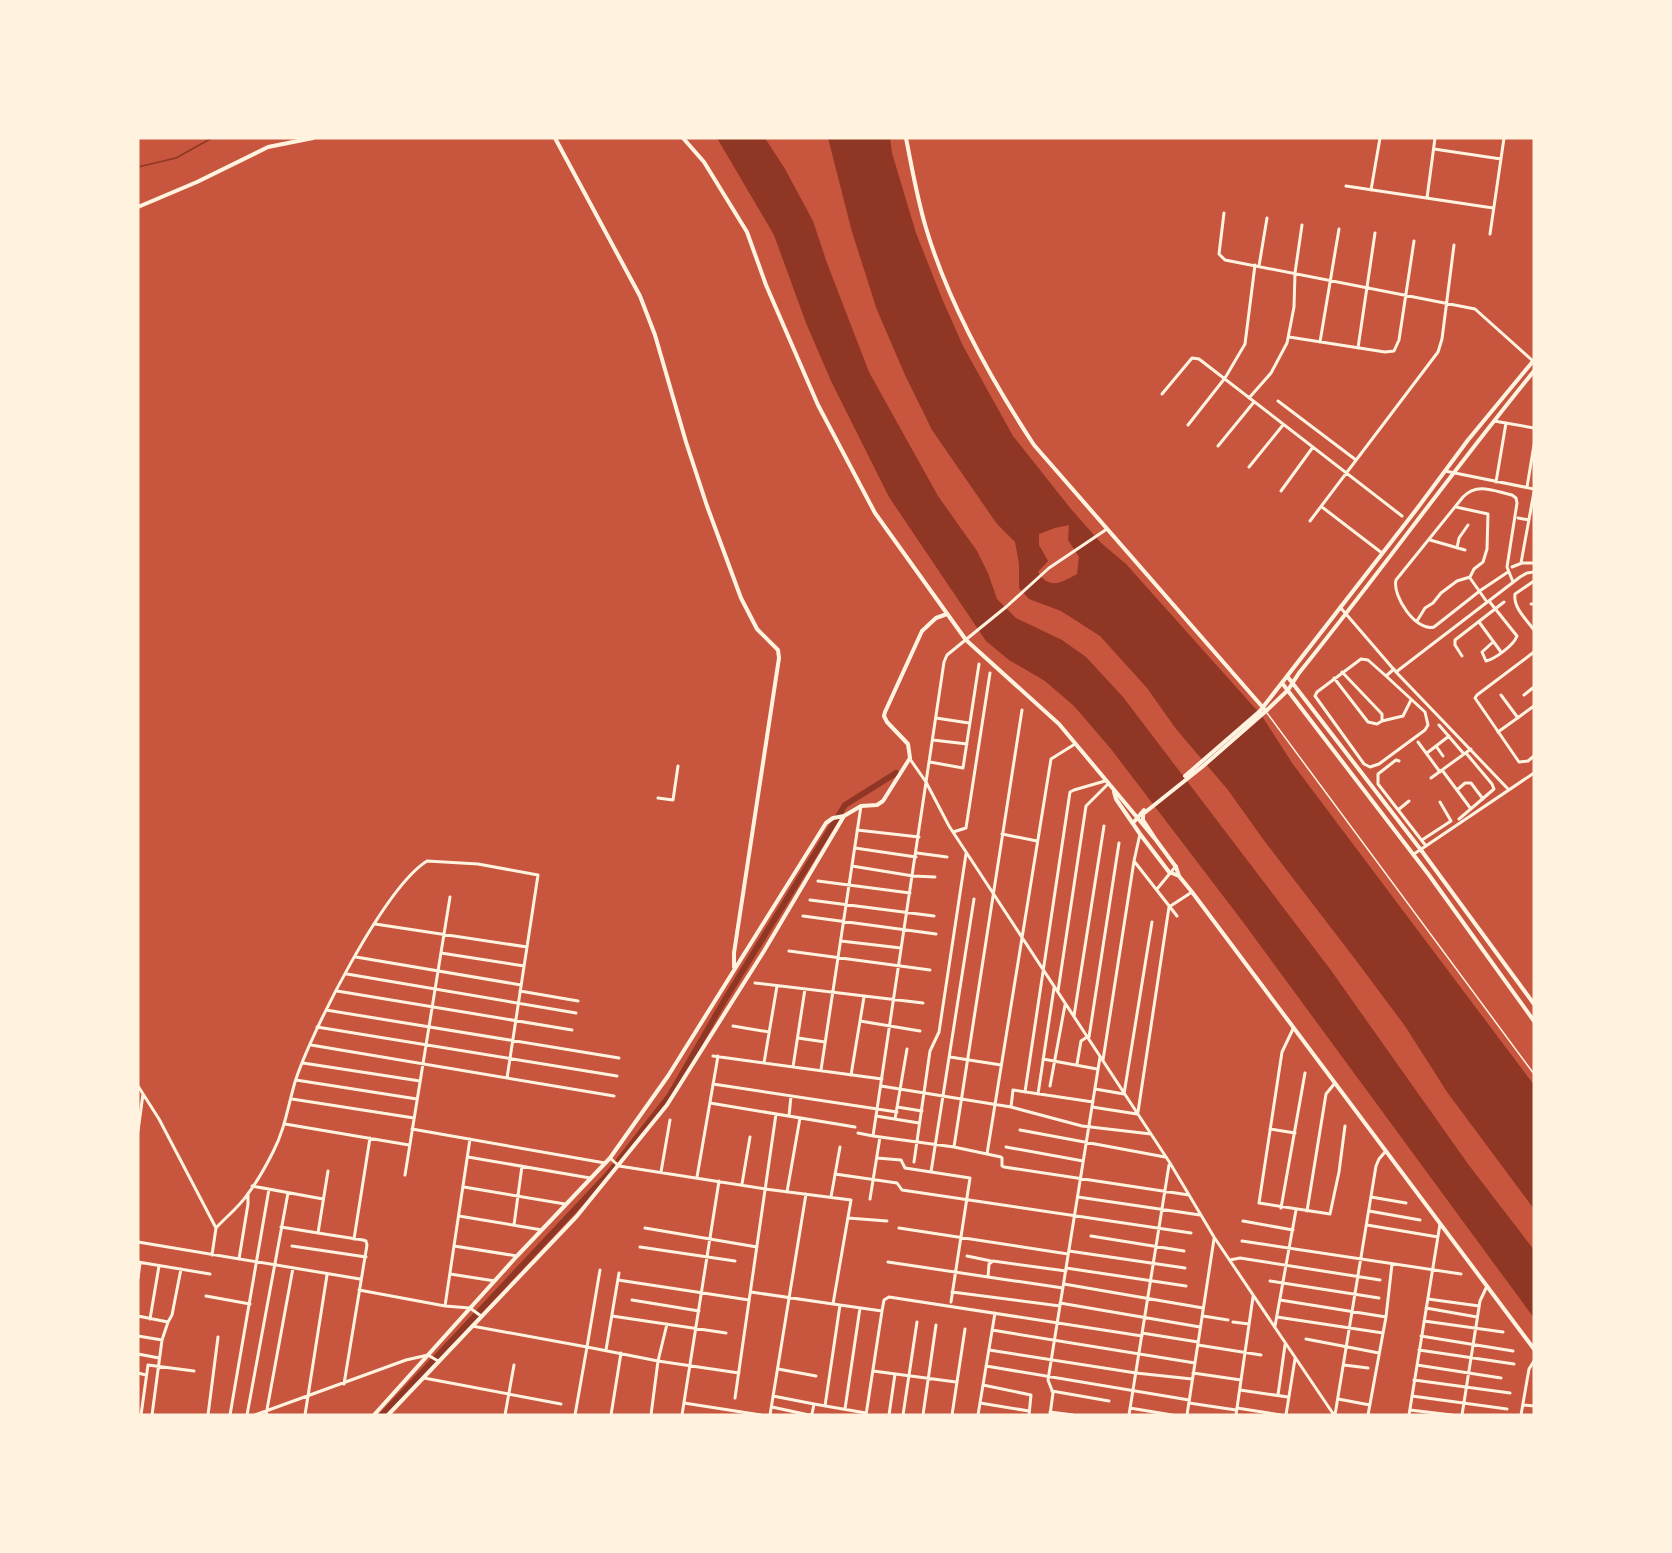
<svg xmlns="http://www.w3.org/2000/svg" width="1672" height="1553" font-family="'IBM Plex Serif',serif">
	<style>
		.water { fill: #8f3625; fill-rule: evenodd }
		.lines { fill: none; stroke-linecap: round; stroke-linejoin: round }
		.stream { stroke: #8f3625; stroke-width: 1.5 }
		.canal { stroke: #8f3625; stroke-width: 6 }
		.service { stroke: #fff3e0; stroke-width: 1.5 }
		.minor { stroke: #fff3e0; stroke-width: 3 }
		.tertiary { stroke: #fff3e0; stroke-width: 4 }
	</style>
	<rect width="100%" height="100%" fill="#c8553d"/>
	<path class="water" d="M717 138H765L785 169 813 221 827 263 869 372 938 496 977 551 988 573 997 599 1016 618 1062 640 1086 657 1123 697 1330 969 1468 1164 1534 1250V1318L1243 922 1111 749 1074 706 1045 681 1009 660 986 641 889 497 831 381 806 323 774 235Z
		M828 138H890L892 153 916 233 943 301 963 346 1013 436 1071 509 1101 543 1126 564 1262 716 1292 763 1534 1085V1209L1447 1092 1405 1026 1355 959 1263 839 1228 790 1176 729 1147 688 1100 636 1061 611 1029 599 1019 588V564L1015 542 997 524 932 430 905 375 877 310 852 232ZM1069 525 1068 540 1079 557 1077 574C1061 583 1049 590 1038 572L1048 561 1039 545V534L1055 528Z"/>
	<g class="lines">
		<path class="stream" d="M138 167 176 158 212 138"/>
		<path class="canal" d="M382 1415 609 1173 670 1095 724 1001 845 805 896 773"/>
		<path class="service" d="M1267 713 1534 1074"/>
		<path class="minor" d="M1434 149 1501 159
			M1346 186 1493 208
			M1371 190 1380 138
			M1427 198 1435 138
			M1224 213 1219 254 1225 260 1475 309 1533 361
			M1490 234 1504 138
			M1259 266 1267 218
			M1289 337 1385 352 1394 351 1399 340 1414 241
			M1320 342 1339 229
			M1358 348 1375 233
			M1162 394 1192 358 1199 359 1402 516
			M1249 398 1271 373 1287 343 1294 307 1295 273 1302 225
			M1278 401 1356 460
			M1494 421 1534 428
			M1188 425 1225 378 1245 344 1255 265
			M1218 446 1254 402
			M1249 467 1283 425
			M1445 471 1534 489
			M1496 482 1506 423
			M1527 487 1534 445
			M1281 491 1313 447
			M1322 507 1382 553
			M1518 518 1529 520
			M1310 521 1438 352 1442 339 1454 245
			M1430 540 1465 550
			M1457 548 1459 538 1468 525
			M1521 563 1534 492
			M1512 567 1522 563H1534
			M1508 572 1481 590 1434 627C1416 632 1392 596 1396 580L1463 497C1477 482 1494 491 1512 495L1516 498 1517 503 1507 567 1513 582
			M1470 578 1487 602
			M1534 581 1515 594C1513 608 1527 620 1534 630
			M1489 601 1517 636C1514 645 1495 659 1486 661L1482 652 1493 642
			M1531 604H1534
			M1340 607 1396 672 1509 790
			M1417 621 1425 608 1433 603 1441 593 1457 581 1470 577 1474 569 1483 562 1487 549 1488 514 1456 507
			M1479 622 1501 652
			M1534 652 1477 695 1475 698 1519 762 1528 761 1534 756
			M1462 656 1455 645V640L1504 602
			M1396 672 1520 577 1527 573 1534 572
			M1386 676 1425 712 1428 725 1425 730 1379 764 1370 767 1364 764 1315 696 1317 692 1361 659 1368 660 1386 676 1394 669
			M1334 678 1368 722 1377 724 1382 721V714L1342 672
			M1501 695 1518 718
			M1524 695 1534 687
			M1022 710 954 1147 873 1136 944 662 947 655 1006 607 1049 568 1107 529
			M936 718 969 723
			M1382 721 1403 716 1411 700
			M1439 725 1464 754
			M1498 732 1534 706
			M933 740 967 744
			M1418 742 1440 772
			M1436 746 1443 756
			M1427 753 1449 736
			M910 759 926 782 949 826 1170 1163 1214 1237 1334 1415
			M1399 761 1396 760 1378 774V784L1426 846
			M930 762 963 768 979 664
			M1442 770 1471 809
			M1431 778 1471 749
			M1457 790 1465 783H1471L1483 799
			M658 798 673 800 678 766
			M1398 810 1409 801
			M1459 819 1494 789 1492 784 1466 753
			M857 830 919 837
			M953 832 966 828 990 673
			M1002 834 1037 841
			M1422 840 1451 821 1440 802
			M855 848 916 857
			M917 853 947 857
			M1414 854 1534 773
			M1134 861 1177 916
			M852 866 913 876 935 877
			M818 881 910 893
			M1157 889 1176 866
			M810 900 934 916
			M803 916 936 934
			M375 924 527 947
			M841 941 901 948
			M789 951 930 970
			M441 953 524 966
			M356 957 521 985
			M347 974 576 1013
			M755 983 923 1003
			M337 991 572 1030
			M520 991 578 1001
			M1058 991 1086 806 1108 784
			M326 1010 619 1058
			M1074 1016 1104 826
			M860 1021 920 1031
			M733 1026 769 1032
			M317 1027 617 1076
			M1293 1029 1282 1052 1259 1203 1330 1214 1339 1172 1345 1126
			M1089 1037 1119 843
			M798 1038 825 1042
			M311 1045 614 1096
			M713 1056 882 1079
			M950 1057 1001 1065
			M1043 1059 1097 1069
			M1103 1060 1134 861 1140 834
			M303 1063 420 1081
			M764 1063 777 986
			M1077 1064 1081 1041 1087 1037
			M793 1067 805 989
			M821 1070 861 806
			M851 1075 864 997
			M296 1080 417 1099
			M713 1084 897 1112
			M138 1086 159 1119 216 1228 212 1255
			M881 1086 1011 1107 1082 1126 1151 1134
			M1050 1086 1065 1005
			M1095 1089 1124 1094 1152 922
			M1025 1092 1070 792 1074 790 1105 781
			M1038 1094 1054 988
			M292 1099 414 1118
			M710 1103 855 1127
			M897 1107 922 1111
			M1011 1107 1013 1090 1093 1102
			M1092 1107 1137 1114
			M1138 1112 1169 907 1192 892
			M789 1116 791 1096
			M876 1116 919 1123
			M895 1119 907 1049
			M285 1124 409 1145
			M412 1129 605 1163
			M1270 1129 1295 1133
			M1020 1130 1165 1157
			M138 1131 143 1094
			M858 1133 873 1136
			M954 1147 1001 1157 1002 1158V1166L1004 1167 1189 1195
			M1006 1147 1083 1161
			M987 1154 1051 759 1075 744
			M468 1157 590 1178
			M610 1158 619 1166 765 1189 851 1200 833 1304 882 1311 866 1415
			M877 1158 901 1160 905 1168 970 1178 951 1302
			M914 1162 930 1051 939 1032 966 854
			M328 1171 318 1233 363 1240 366 1241 367 1245 344 1384
			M661 1172 670 1120
			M931 1172 974 899
			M835 1174 897 1183 902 1190 1191 1233
			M405 1175 450 897
			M697 1177 718 1056
			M742 1184 750 1137
			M252 1186 323 1199
			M464 1187 565 1204
			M787 1192 800 1118
			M831 1197 840 1147
			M1078 1197 1200 1215
			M1371 1197 1406 1203
			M870 1199 880 1137
			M1281 1208 1305 1073
			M1307 1211 1326 1094 1335 1083
			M1369 1211 1420 1220
			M459 1216 542 1230
			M848 1218 887 1221
			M1243 1221 1293 1230
			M514 1225 522 1166
			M1367 1225 1438 1237
			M281 1227 318 1233
			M216 1228C226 1217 239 1207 247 1195 257 1182 266 1166 273 1152 285 1129 288 1106 295 1082 311 1032 384 888 427 861L478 864 538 875 507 1078
			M645 1228 757 1247
			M899 1228 1068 1254
			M1091 1236 1184 1251
			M354 1239 370 1138
			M1242 1241 1461 1274
			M138 1242 360 1279
			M292 1246 366 1257
			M454 1246 517 1256
			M640 1247 735 1261
			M1069 1251 1185 1268
			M967 1256 991 1261
			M239 1259 248 1204V1194
			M1230 1260 1240 1258 1380 1280
			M138 1262 210 1274
			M888 1262 988 1277 989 1264 993 1261 1066 1271
			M1066 1268 1186 1286
			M600 1270 587 1347 658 1361 739 1373
			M450 1274 495 1281
			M988 1277 1063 1288
			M138 1278 140 1263
			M618 1280 749 1300
			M1270 1281 1379 1298
			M1064 1284 1203 1308
			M359 1290 445 1306 470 1308 481 1316
			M751 1292 833 1304
			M952 1292 1060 1306
			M206 1296 250 1304
			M1428 1299 1479 1306
			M632 1300 699 1311
			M1280 1300 1386 1317
			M1060 1303 1200 1327
			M445 1306 470 1139
			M1426 1308 1477 1317
			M882 1311 884 1300 889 1297 1142 1336
			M138 1316 168 1322 172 1315 181 1269
			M612 1316 726 1333
			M1203 1316 1228 1320
			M1277 1317 1383 1333
			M150 1319 159 1266
			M1424 1321 1503 1332
			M1233 1322 1249 1324
			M472 1326 587 1347 575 1415
			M1275 1326 1296 1210
			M992 1330 1195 1363
			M1142 1333 1198 1342
			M138 1336 162 1340
			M1421 1336 1513 1351
			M1306 1339 1379 1353
			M1198 1345 1261 1355
			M606 1350 619 1273
			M989 1350 1136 1373 1192 1379
			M1419 1350 1514 1364
			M138 1354 159 1358
			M1344 1365 1368 1368
			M1417 1365 1501 1378
			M986 1366 1189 1400
			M778 1369 816 1376
			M873 1371 956 1382
			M138 1373 146 1375
			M1193 1373 1241 1380
			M424 1378 561 1404
			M1414 1380 1510 1393
			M983 1385 1031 1395 1029 1415
			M1240 1390 1288 1397
			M1052 1391 1109 1401
			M1278 1395 1285 1345
			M773 1396 814 1404
			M1412 1396 1507 1409
			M735 1398 776 1114
			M1338 1399 1370 1405
			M684 1403 761 1415
			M980 1403 1029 1411
			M1189 1403 1236 1410
			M1523 1405 1534 1406
			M825 1406 840 1305
			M772 1407 809 1415 812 1414 814 1404 866 1413
			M1130 1408 1172 1415
			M1237 1408 1281 1415
			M845 1409 860 1308
			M1410 1410 1452 1415
			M1050 1412 1073 1415
			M141 1415 148 1365 194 1371
			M152 1415 162 1340 168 1322
			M208 1415 218 1337
			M230 1415 269 1189
			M247 1415 288 1193
			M255 1415 406 1360 428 1355 438 1361
			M266 1415 293 1268
			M305 1415 327 1275
			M505 1415 514 1365
			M611 1415 621 1353
			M651 1415 658 1361 667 1324
			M682 1415 719 1181
			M770 1415 806 1194
			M889 1415 895 1374
			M903 1415 917 1322
			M923 1415 936 1325
			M952 1415 965 1329
			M978 1415 995 1313
			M1050 1415 1053 1393 1048 1380 1100 1057
			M1129 1415 1169 1165
			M1187 1415 1214 1239
			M1236 1415 1253 1297
			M1286 1415 1295 1359
			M1335 1415 1376 1166 1379 1159 1385 1152
			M1368 1415 1386 1317 1392 1264
			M1409 1415 1440 1224
			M1462 1415 1480 1301 1487 1286
			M1521 1415 1529 1369 1534 1361"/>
		<path class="tertiary" d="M555 138 640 296 655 335 686 442 707 506 741 598 757 629 778 650 779 658 734 953V967
			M683 138 704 162 747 232 766 285 818 405 875 513 966 640 1059 724 1156 840 1176 867 1179 876
			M906 138C912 168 917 198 926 228 949 305 990 378 1034 445L1266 711
			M138 207 197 182 268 147 313 138
			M1287 676 1421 850 1534 1004
			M1282 683 1429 875 1534 1021
			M1185 776 1260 711 1416 510 1468 440 1534 360
			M1114 792 1116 799 1140 834 1169 872 1179 876 1192 892 1534 1349
			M1133 823 1144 810
			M1156 840 1143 820V814L1202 767 1266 711 1288 690 1299 673C1379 574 1453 470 1534 371
			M374 1415 517 1256 610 1158 668 1076 826 823 833 818 844 816 861 806 877 805 883 801 910 758 908 744 887 722 884 716 885 712 922 631 936 618 947 614
			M388 1415 577 1216 667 1105 764 951 844 816"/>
	</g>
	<rect width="1672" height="1553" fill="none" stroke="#fff3e0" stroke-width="279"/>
</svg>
